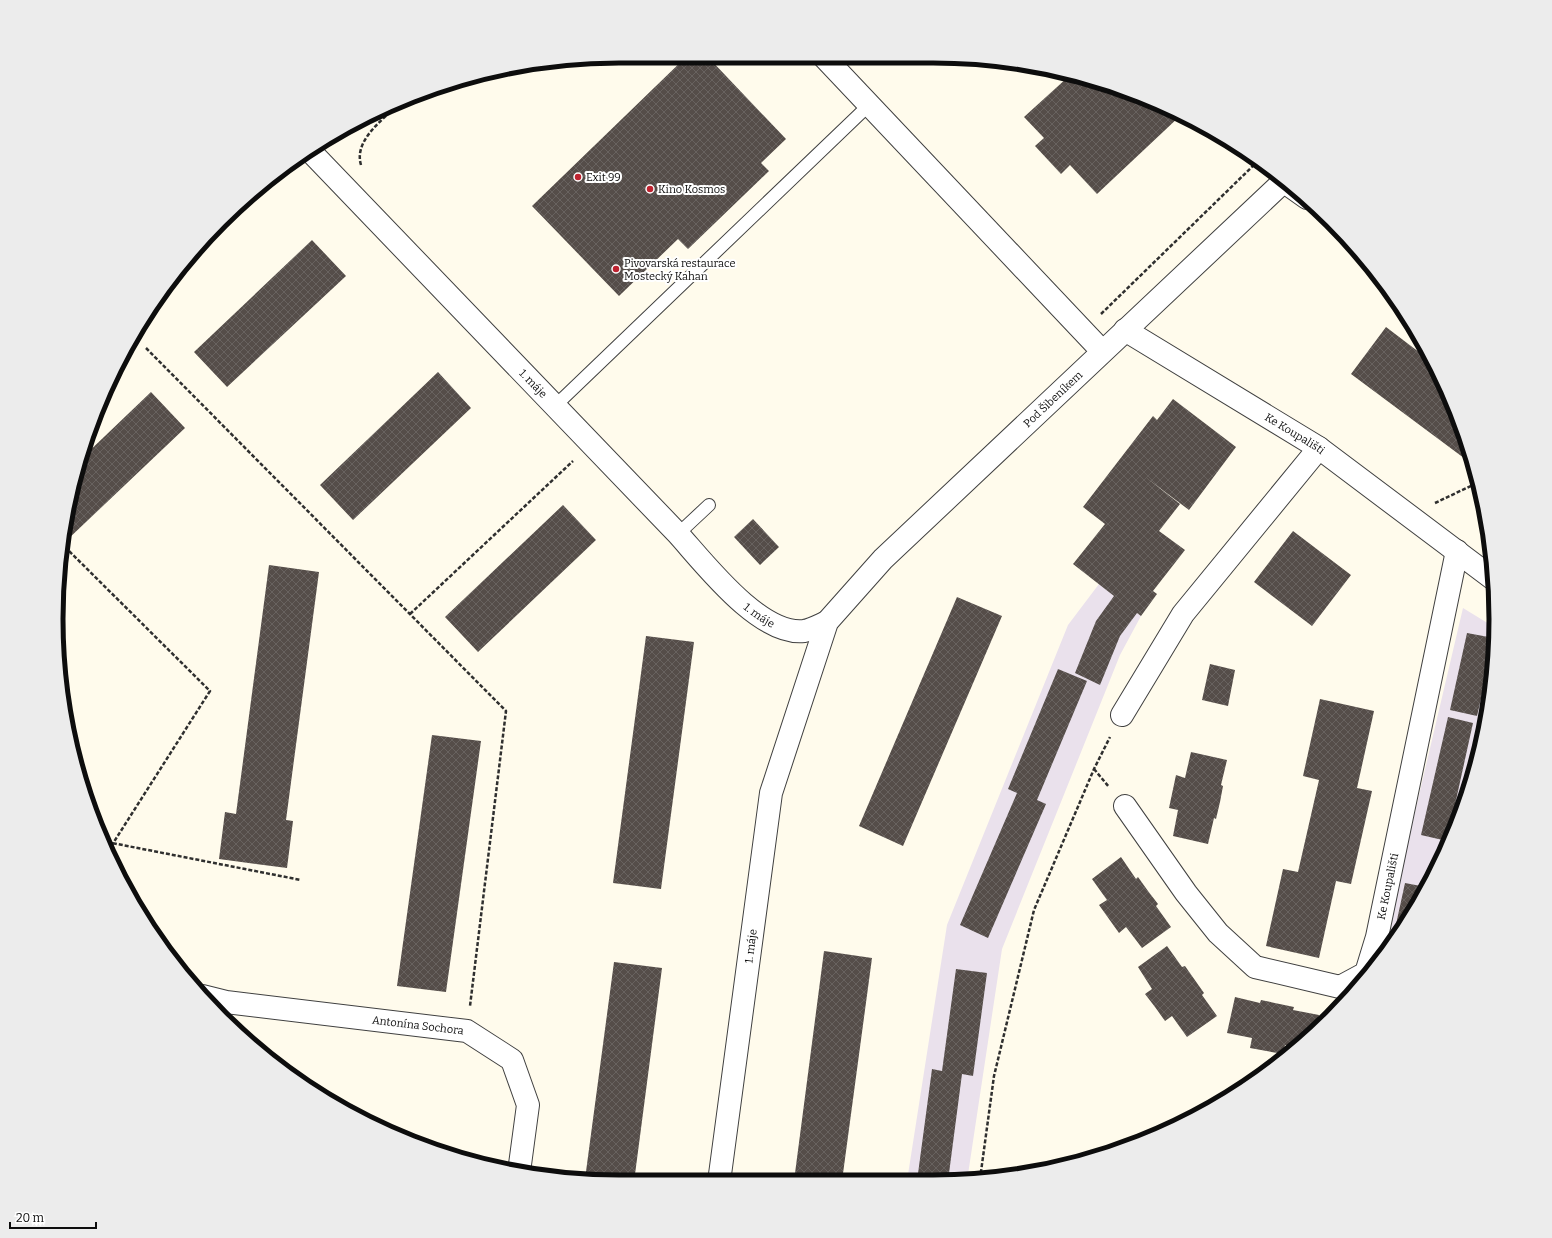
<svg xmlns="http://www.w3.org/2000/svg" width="1552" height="1238" font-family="Bitter,serif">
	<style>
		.industrial { fill: #eae1ec }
		.building { fill: url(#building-cross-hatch) }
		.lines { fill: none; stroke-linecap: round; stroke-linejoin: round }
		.service-casing { stroke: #404040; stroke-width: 14 }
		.minor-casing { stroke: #404040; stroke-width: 24 }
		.path { stroke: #2f2f2f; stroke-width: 2.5; stroke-dasharray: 4 2; stroke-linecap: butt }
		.service { stroke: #fff; stroke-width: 12 }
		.minor { stroke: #fff; stroke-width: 22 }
		.poi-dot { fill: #be2330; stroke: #fff; stroke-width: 1.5 }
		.labels { text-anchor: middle; stroke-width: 4; stroke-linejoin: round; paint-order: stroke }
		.poi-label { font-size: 11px; fill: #0d0d0d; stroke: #fff; text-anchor: start }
		.street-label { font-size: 11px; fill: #0d0d0d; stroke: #fff }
		.rim { fill: none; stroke: #0d0d0d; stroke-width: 5 }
	</style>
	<defs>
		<pattern id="building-cross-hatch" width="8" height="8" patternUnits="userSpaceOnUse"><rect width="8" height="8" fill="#554d49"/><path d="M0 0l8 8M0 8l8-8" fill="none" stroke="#68625f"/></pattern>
	</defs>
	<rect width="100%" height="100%" fill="#fffbec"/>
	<path class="industrial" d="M1099 584 1141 616 1120 655 1002 949 967 1181H907L947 925 1068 625Z
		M1463 608 1494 627 1495 656 1477 765 1438 868 1380 961Z"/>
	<path class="building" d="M687 56H707L786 139 761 163 769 171 688 249 678 239 619 296 532 206Z
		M1068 77 1114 86 1180 116 1097 194 1070 165 1061 174 1035 146 1044 138 1024 117Z
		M312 240 346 276 227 387 194 352Z
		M1386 327 1432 362 1466 438 1472 464 1351 374Z
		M438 372 471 408 353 520 320 485Z
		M151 392 185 428 66 541 75 473 82 458Z
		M1173 399 1236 447 1189 510 1144 476 1180 504 1159 531 1185 550 1153 591 1157 594 1141 616 1137 613 1120 636 1100 685 1075 673 1096 621 1114 596 1073 564 1105 524 1083 507 1153 416 1157 420Z
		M563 505 596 540 478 652 445 617Z
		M753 519 779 547 760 565 734 537Z
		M1293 531 1351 575 1312 626 1254 582Z
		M269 565 319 572 286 820 293 821 287 868 219 859 225 812 236 814Z
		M957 597 1002 616 903 846 859 826Z
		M1467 633 1494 638V643L1477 716 1450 710Z
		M646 636 694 642 661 889 613 883Z
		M1210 664 1235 670 1228 706 1202 700Z
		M1058 669 1087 681 1037 800 1046 804 988 938 960 925 1017 793 1008 789Z
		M1320 699 1374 711 1357 788 1372 791 1351 884 1336 881 1319 958 1266 946 1283 869 1298 872 1319 780 1303 776Z
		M1448 717 1473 723 1447 841 1421 835Z
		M432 735 481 741 446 992 397 986Z
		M1191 752 1227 760 1221 785 1223 786 1220 802 1216 819 1214 818 1208 844 1173 836 1178 810 1169 808 1176 775 1185 778Z
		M1121 857 1136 879 1138 877 1148 891 1158 904 1156 906 1171 927 1142 948 1126 927 1119 933 1099 905 1107 900 1092 879Z
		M1405 883 1426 887 1392 941 1395 929Z
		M1167 946 1182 967 1185 966 1204 993 1202 995 1217 1016 1187 1037 1172 1016 1165 1021 1155 1007 1145 994 1152 989 1138 967Z
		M824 951 872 958 842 1181H794Z
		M614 962 662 968 634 1182 585 1179Z
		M956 969 987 973 973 1076 962 1074 948 1181H917L932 1069 942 1071Z
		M1235 997 1260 1003 1261 1000 1294 1007 1293 1010 1319 1015 1316 1030 1304 1042 1296 1048 1285 1045 1283 1054 1250 1048 1252 1038 1227 1033Z"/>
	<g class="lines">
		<g class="service-casing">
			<path id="service" d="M555 406 869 105
				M678 534 709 505"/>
		</g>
		<g class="minor-casing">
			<g id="minor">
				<path d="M824 57 1102 351"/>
				<path id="s1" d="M311 152 678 534C705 564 760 636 804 631 811 630 820 625 827 622"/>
				<path d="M1283 181 1307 198"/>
				<path id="s2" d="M1125 330 1319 448 1492 578"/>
				<path d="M1122 715 1183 614 1319 448"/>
				<path id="s3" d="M1125 806 1186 893 1218 933 1255 967 1340 987 1366 973 1377 937 1457 551"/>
				<path id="s4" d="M202 996 226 1002 467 1031 512 1060 528 1105 519 1172"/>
				<path id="s5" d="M719 1182 771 793 827 622 883 559 1284 181"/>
			</g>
		</g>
		<path class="path" d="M361 165C354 142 379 123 394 108
			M1101 314 1257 162
			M146 348 506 711 470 1006
			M1435 503 1477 483
			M65 547 210 691 110 848
			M410 614 573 461
			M1094 769 1109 787
			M107 842 301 880
			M980 1179 994 1076 1034 910 1094 769 1110 737"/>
		<use href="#service" class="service"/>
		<use href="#minor" class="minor"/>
	</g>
	<g class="poi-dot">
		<circle cx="578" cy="177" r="4"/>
		<circle cx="650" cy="189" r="4"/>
		<circle cx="616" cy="269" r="4"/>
	</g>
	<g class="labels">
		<g class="poi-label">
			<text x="586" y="181">Exit 99</text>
			<text x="658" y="193">Kino Kosmos</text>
			<text x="624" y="267">Pivovarská restaurace<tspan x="624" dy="13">Mostecký Kahan</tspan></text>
		</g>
		<g class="street-label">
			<text dy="4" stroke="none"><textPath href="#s1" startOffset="321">1. máje</textPath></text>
			<text dy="4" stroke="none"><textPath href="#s5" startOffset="890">Pod Šibeníkem</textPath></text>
			<text dy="4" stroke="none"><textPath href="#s2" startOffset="199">Ke Koupališti</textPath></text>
			<text dy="4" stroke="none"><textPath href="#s1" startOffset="645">1. máje</textPath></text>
			<text dy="4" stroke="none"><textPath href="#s3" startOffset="414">Ke Koupališti</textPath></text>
			<text dy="4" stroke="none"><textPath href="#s5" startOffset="238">1. máje</textPath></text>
			<text dy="4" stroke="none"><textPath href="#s4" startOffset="218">Antonína Sochora</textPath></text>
		</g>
	</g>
	<path d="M0 0H1552V1238H0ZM619 63H933A556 556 0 0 1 1489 619V619A556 556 0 0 1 933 1175H619A556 556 0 0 1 63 619V619A556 556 0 0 1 619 63Z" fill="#ececec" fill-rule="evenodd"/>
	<path class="rim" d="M619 63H933A556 556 0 0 1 1489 619V619A556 556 0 0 1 933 1175H619A556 556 0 0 1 63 619V619A556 556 0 0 1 619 63Z"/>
	<path d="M10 1222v6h86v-6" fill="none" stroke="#0d0d0d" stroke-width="2"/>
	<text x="16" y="1222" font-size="12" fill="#0d0d0d" stroke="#ffffff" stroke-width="3" paint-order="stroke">20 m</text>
</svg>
